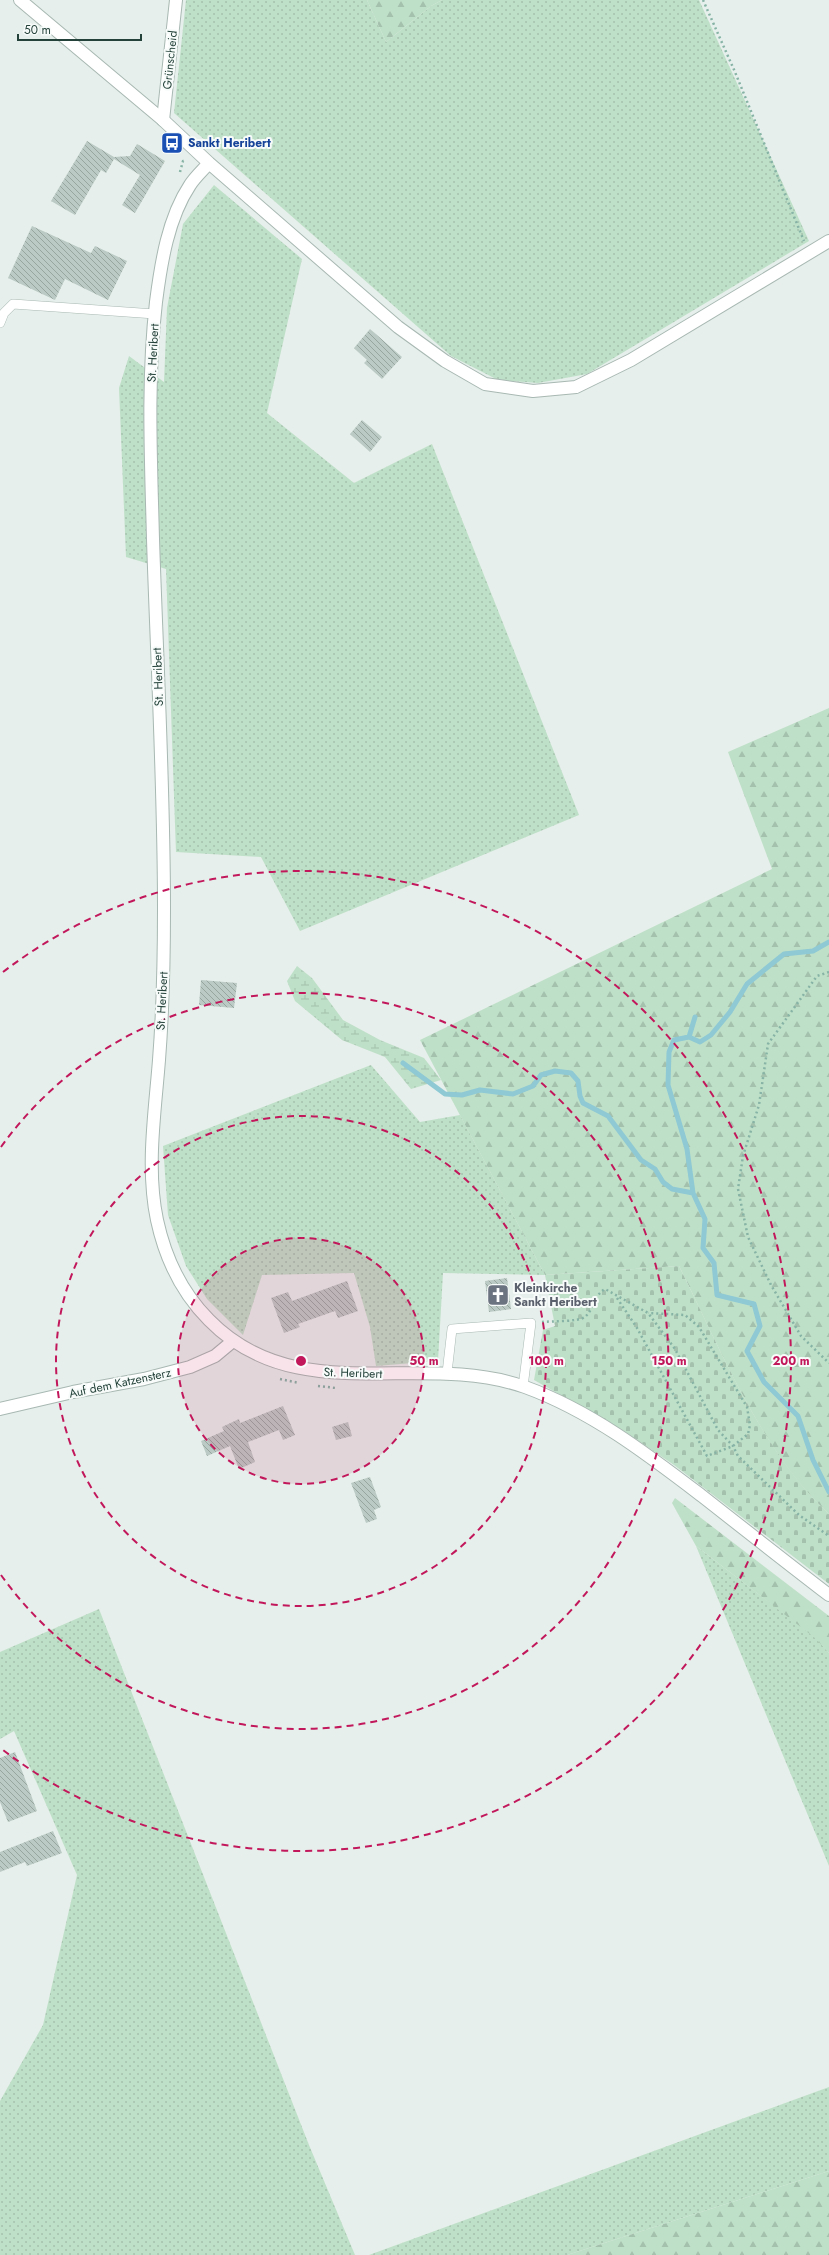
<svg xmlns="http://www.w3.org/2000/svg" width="829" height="2255" font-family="Jost,sans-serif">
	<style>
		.grass { fill: url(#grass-dots) }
		.forest { fill: url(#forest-firs) }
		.wetland { fill: url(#wetland-marsh) }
		.cemetery { fill: url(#cemetery-stones) }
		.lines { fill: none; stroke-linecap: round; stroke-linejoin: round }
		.stream { stroke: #8ec9d4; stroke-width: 5 }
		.building { fill: url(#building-back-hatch) }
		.service-casing { stroke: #a8b8b2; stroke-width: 10 }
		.minor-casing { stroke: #a8b8b2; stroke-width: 14 }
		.tertiary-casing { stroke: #a8b8b2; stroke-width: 14 }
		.path { stroke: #86b3a5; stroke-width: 2.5; stroke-dasharray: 2 3; stroke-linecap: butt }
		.service { stroke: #fff; stroke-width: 9 }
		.minor { stroke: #fff; stroke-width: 12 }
		.tertiary { stroke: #fff; stroke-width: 12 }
		.ring { fill: none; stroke: #c2185b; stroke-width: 2; stroke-dasharray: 7 5 }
		.labels { text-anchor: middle; stroke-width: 4; stroke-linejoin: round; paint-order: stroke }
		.street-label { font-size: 12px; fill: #24423a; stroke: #f7fbf9 }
		.transit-label { font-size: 12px; font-weight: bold; fill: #164399; stroke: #f7fbf9; text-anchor: start }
		.worship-label { font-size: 12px; font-weight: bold; fill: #5b616d; stroke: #f7fbf9; text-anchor: start }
		.centre { fill: #c2185b; stroke: #f7fbf9; stroke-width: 2 }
		.ring-label { font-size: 12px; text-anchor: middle; font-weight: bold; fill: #c2185b; stroke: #f7fbf9; stroke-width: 4; stroke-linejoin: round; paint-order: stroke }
	</style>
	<defs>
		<pattern id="grass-dots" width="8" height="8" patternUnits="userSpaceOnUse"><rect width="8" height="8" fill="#bfe0c8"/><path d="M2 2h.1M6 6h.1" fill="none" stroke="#a4c1ad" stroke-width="1.8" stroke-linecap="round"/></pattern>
		<pattern id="forest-firs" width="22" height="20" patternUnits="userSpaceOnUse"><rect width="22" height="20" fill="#bfe0c8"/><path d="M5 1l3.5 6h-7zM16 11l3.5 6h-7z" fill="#a4c1ad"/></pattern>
		<pattern id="wetland-marsh" width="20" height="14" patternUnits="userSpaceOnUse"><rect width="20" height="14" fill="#bfe0c8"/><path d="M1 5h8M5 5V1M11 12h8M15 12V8" fill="none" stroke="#a4c1ad"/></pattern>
		<pattern id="cemetery-stones" width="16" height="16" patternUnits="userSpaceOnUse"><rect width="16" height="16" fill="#bfe0c8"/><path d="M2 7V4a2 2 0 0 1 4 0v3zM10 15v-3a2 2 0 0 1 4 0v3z" fill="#a4c1ad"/></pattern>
		<pattern id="building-back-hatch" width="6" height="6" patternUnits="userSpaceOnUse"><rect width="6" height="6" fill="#bbcac4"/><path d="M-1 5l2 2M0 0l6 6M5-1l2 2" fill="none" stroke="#98a6a0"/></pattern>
	</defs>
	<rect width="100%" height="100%" fill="#e6efeb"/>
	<path class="grass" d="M186 0H367L386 42 431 6 442 0H699L809 241 587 374 538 383 498 380 451 356 174 113Z
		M214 185 302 259 267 413 354 483 432 444 579 815 300 931 261 857 176 852 166 569 126 557 119 388 129 356 164 382 167 308 183 224Z
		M371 1065 420 1122 460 1115 545 1275 443 1273 438 1361 376 1366 370 1327 354 1273 262 1275 243 1335 207 1299 186 1266 168 1215 163 1146Z
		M696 1546 816 1638 829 1653V1866Z
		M99 1609 309 2145 355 2255H0V2101L43 2025 77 1875 14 1731 0 1739V1652Z
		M829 2087V2171L567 2255H369Z"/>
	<path class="forest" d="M367 0H442L431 6 386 42Z
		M829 708V1514C761 1452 720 1348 679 1266L545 1275 420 1040 772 869 728 752Z
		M675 1498 829 1616V1653L815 1638 696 1546 672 1503Z
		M829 2171V2255H567Z"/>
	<path class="wetland" d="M297 966 312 978 343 1020 380 1040 424 1058 441 1080 411 1089 385 1057 342 1040 295 1001 287 981Z"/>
	<path class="cemetery" d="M679 1266C720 1348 761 1451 829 1514V1584L674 1465 624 1431 534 1380 543 1330 555 1326 545 1275Z"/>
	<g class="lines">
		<path class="stream" d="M829 942 813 951 784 954 747 984 730 1012 711 1035 700 1042 689 1037 674 1040 669 1052 668 1085 687 1149 693 1193 705 1219 703 1248 714 1263 717 1295 754 1304 760 1326 747 1351 764 1382 798 1416 813 1460 829 1492
			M689 1037 695 1017
			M403 1063 445 1094 462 1095 480 1090 513 1094 533 1086 541 1075 555 1071 571 1073 578 1081 580 1096 583 1103 608 1116 641 1160 655 1169 663 1182 672 1189 693 1193"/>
	</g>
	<path class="building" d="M87 141 114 157 130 156 137 144 165 161 135 213 122 205 140 175 114 159 106 173 101 170 75 215 51 201Z
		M32 226 91 253 95 246 127 261 108 300 65 279 55 300 8 278Z
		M370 329 402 357 382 379 364 363 367 360 354 348Z
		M362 420 382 437 370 452 350 434Z
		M201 980 237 983 234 1008 199 1005Z
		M507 1278 511 1309 489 1312 485 1281Z
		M347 1281 358 1311 338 1318 335 1311 298 1324 300 1327 284 1333 271 1298 288 1292 292 1301Z
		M283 1406 295 1435 283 1440 279 1430 248 1442 255 1462 239 1469 230 1446 207 1456 201 1441 224 1431 222 1427 239 1419 240 1423Z
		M348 1422 352 1436 336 1440 332 1427Z
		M370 1477 381 1507 374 1510 377 1519 366 1523 351 1483Z
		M15 1752 37 1811 8 1822 0 1802V1758Z
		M53 1831 62 1853 27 1866 25 1862 0 1872V1852Z"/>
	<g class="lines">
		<g class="service-casing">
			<path id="service" d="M0 323 4 313 13 304 155 314
				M447 1373 452 1329 531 1323 523 1387"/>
		</g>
		<g class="minor-casing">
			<path id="minor" d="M163 120 176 0
				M0 1409 73 1392 144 1379 190 1367 215 1356 233 1341"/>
		</g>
		<g class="tertiary-casing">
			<path id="tertiary" d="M20 0 163 120 209 163 398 327 445 361 485 384 533 391 576 387 631 360 829 241
				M209 163C203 170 195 177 190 185 168 218 161 263 156 302 147 380 151 460 153 539 157 662 164 785 164 908 164 959 163 1009 159 1060 155 1112 146 1168 157 1220 165 1257 182 1293 209 1320 297 1410 419 1350 525 1387 591 1411 647 1454 702 1496 744 1529 786 1562 829 1595"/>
		</g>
		<path class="path" d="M703 0 735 72 804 241
			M180 172 183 161H186
			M829 972 817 976 768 1044 759 1105 743 1156 738 1189 748 1237 771 1285 801 1336 829 1363
			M617 1298 637 1328 707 1456 733 1446 748 1434 750 1425 747 1407 699 1327 685 1315 648 1313
			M542 1322C551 1321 578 1322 585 1317 594 1309 594 1295 605 1289L648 1313 675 1349 718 1430 733 1446 738 1456 799 1515 829 1536
			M280 1379 299 1383
			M318 1386 336 1388"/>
		<use href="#service" class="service"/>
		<use href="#minor" class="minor"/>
		<use href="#tertiary" class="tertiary"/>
	</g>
	<circle cx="301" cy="1361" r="123" fill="#c2185b" fill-opacity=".12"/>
	<g class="ring">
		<circle cx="301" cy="1361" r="123"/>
		<circle cx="301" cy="1361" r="245"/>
		<path d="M1 1147A368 368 0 1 1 1 1575"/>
		<path d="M3 972A490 490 0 1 1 3 1750"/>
	</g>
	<defs>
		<g id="bus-square" transform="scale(1.15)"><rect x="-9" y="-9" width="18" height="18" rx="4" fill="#1a4fb4" stroke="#f7fbf9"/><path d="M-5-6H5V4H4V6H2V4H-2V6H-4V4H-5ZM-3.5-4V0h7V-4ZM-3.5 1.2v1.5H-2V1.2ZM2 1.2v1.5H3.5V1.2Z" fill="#fff"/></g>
		<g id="church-square" transform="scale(1.15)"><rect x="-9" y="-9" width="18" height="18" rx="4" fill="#6b7280" stroke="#f7fbf9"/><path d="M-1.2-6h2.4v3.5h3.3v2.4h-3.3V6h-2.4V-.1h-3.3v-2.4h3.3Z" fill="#fff"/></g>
	</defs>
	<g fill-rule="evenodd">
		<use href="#bus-square" x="172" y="143"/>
		<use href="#church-square" x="498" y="1295"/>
	</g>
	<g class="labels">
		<g class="street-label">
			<text transform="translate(170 60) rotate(-84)" y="4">Grünscheid</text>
			<text transform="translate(153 353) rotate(-87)" y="4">St. Heribert</text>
			<text transform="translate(158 677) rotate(-92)" y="4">St. Heribert</text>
			<text transform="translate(162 1001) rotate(-87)" y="4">St. Heribert</text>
			<text transform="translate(353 1373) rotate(2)" y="4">St. Heribert</text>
			<text transform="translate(120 1383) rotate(-12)" y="4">Auf dem Katzensterz</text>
		</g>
		<g class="transit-label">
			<text x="188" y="147">Sankt Heribert</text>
		</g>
		<g class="worship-label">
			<text x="514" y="1292">Kleinkirche<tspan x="514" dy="14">Sankt Heribert</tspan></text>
		</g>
	</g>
	<circle cx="301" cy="1361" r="6" class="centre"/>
	<g class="ring-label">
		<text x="424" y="1365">50 m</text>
		<text x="546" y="1365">100 m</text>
		<text x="669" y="1365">150 m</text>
		<text x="791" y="1365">200 m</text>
	</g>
	<path d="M18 34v6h123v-6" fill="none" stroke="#24423a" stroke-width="2"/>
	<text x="24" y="34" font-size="12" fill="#24423a" stroke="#f7fbf9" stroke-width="3" paint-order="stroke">50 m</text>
</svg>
